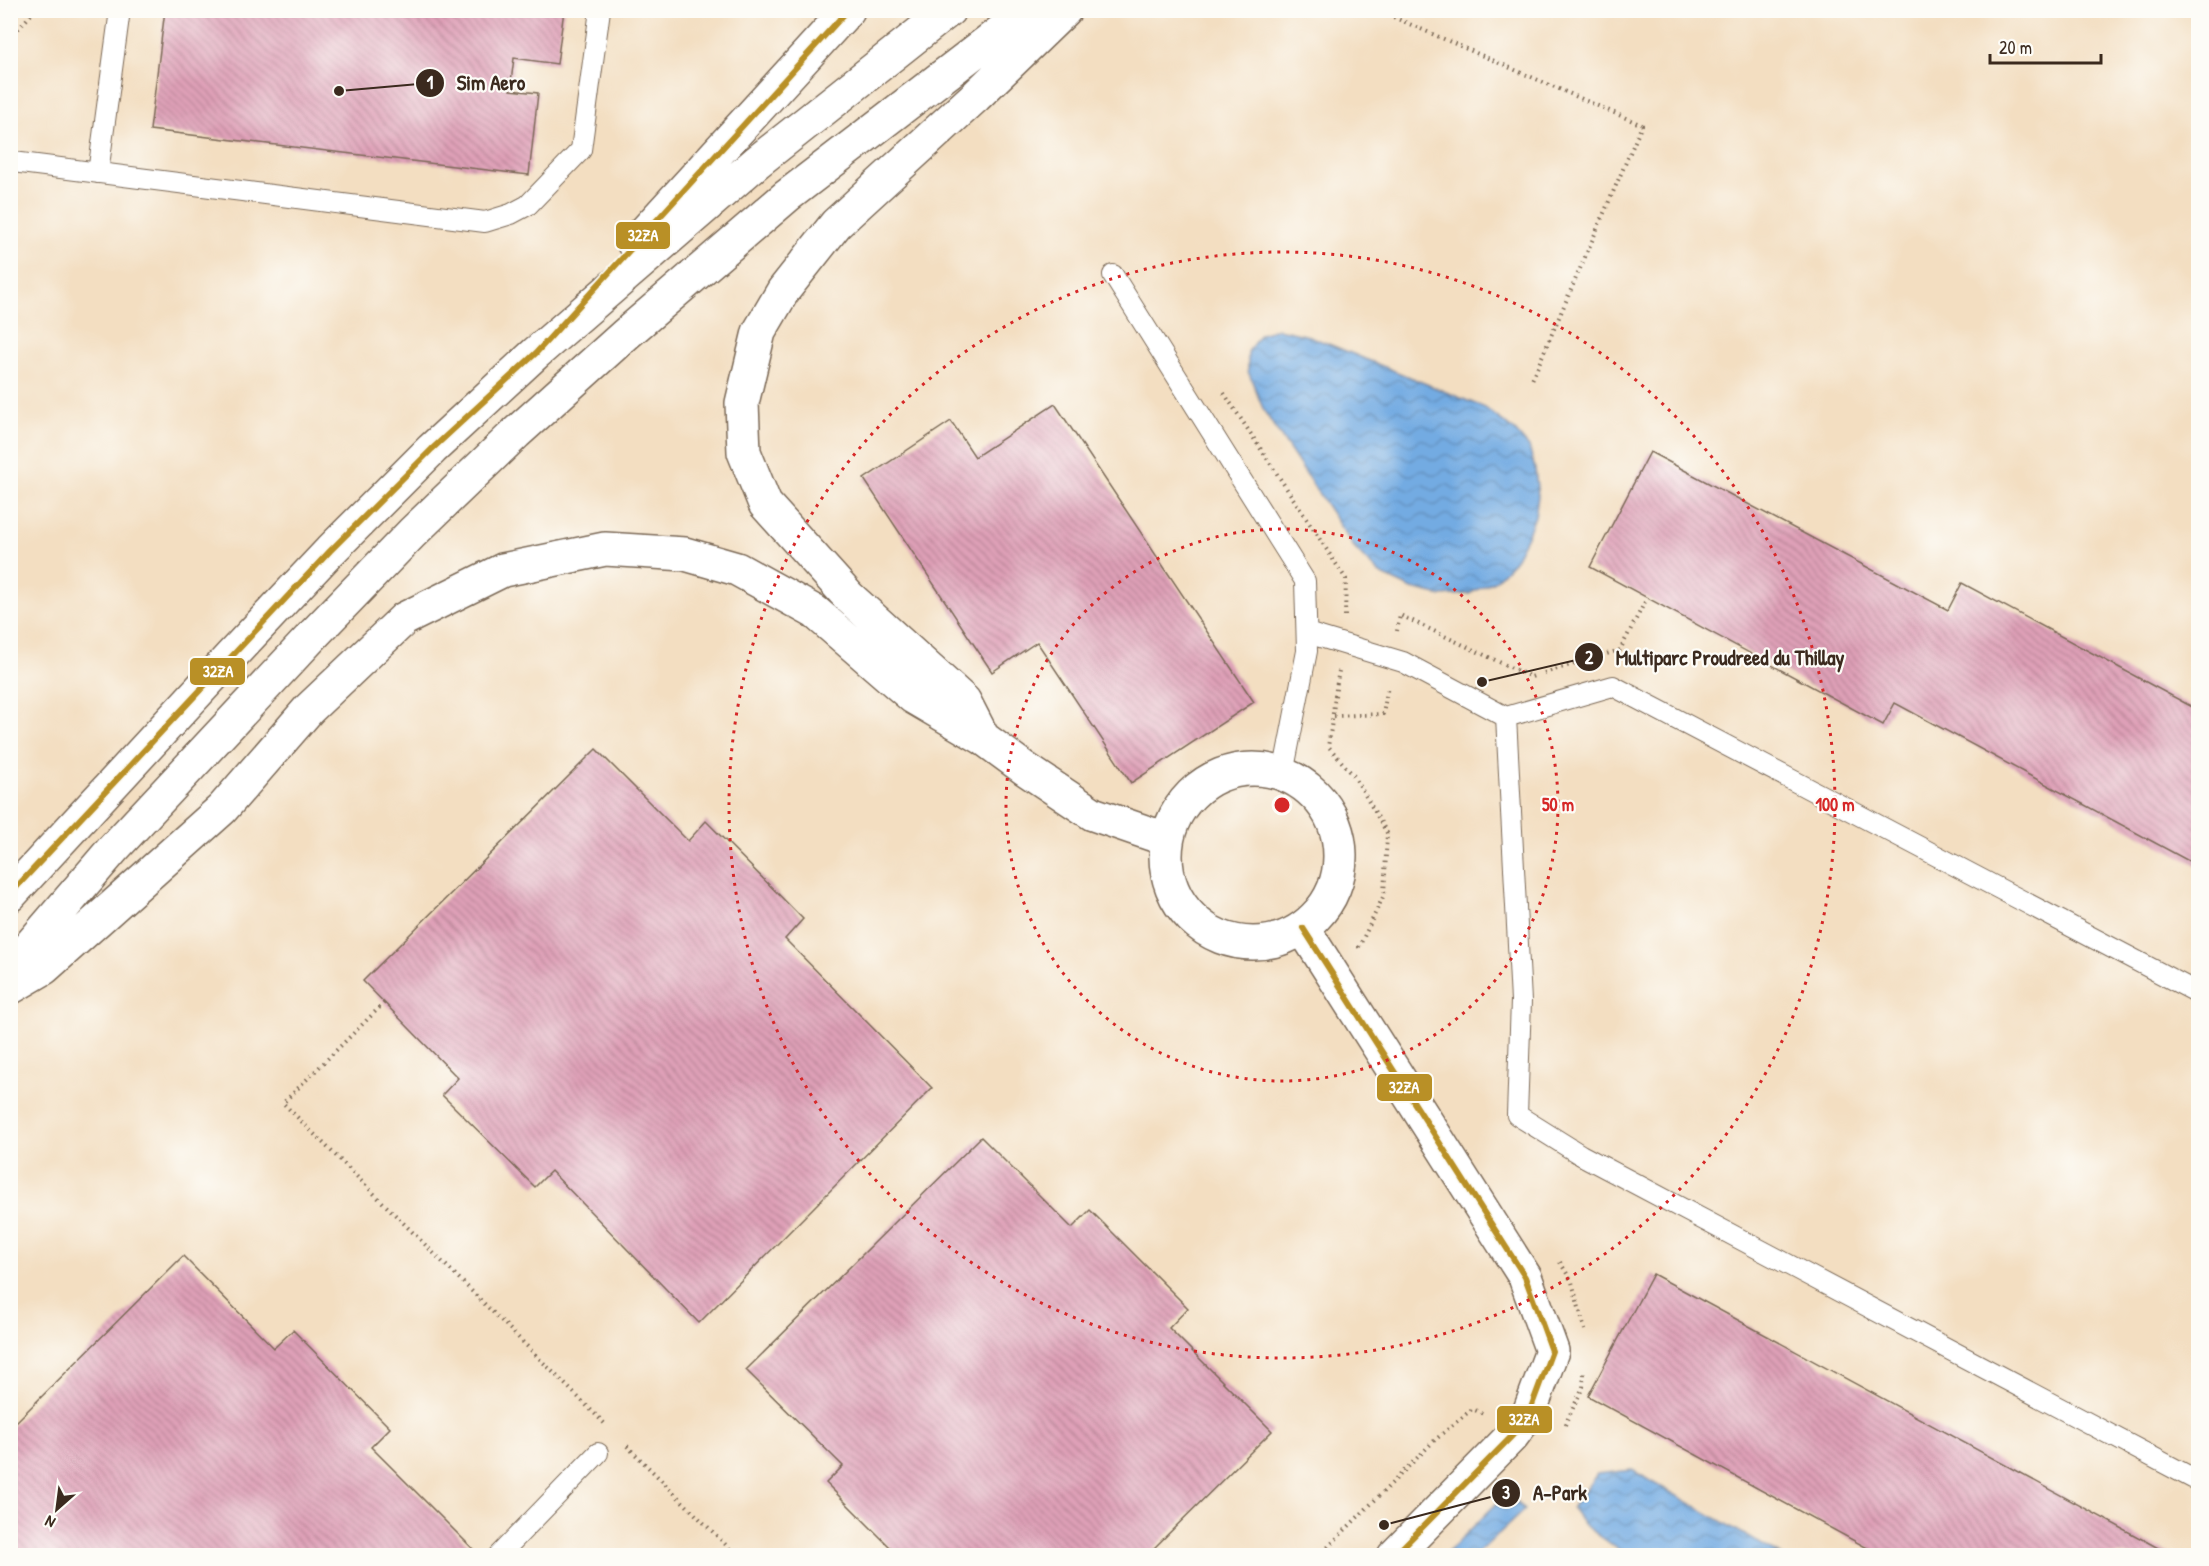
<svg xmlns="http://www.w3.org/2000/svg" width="2209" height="1566" font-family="'Patrick Hand',sans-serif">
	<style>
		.water { fill: url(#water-waves); stroke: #576a80; stroke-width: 1.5 }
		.building { fill: url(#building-back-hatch) }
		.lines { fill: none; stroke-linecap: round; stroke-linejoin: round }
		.service-casing { stroke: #7b6957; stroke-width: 22 }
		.secondary-casing { stroke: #7b6957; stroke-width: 36 }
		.primary-casing { stroke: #7b6957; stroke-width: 36 }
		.path { stroke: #7b6957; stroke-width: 4; stroke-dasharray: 1.5 4.5; stroke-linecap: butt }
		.service { stroke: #fff; stroke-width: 20 }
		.secondary { stroke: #fff; stroke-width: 33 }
		.primary { stroke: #fff; stroke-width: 33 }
		.bus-1-casing { stroke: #fdfcf7; stroke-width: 10 }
		.bus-1 { stroke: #b99026; stroke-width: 6 }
		.ring { fill: none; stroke: #d62828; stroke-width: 3; stroke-dasharray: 3 6 }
		.centre { fill: #d62828; stroke: #fdfcf7; stroke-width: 3 }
		.ring-label { font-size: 18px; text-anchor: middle; font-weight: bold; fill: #d62828; stroke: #fdfcf7; stroke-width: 4.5; stroke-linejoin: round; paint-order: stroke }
		.leader { fill: none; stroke: #3b2a1e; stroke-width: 2 }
		.callout-dot { fill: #3b2a1e; stroke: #fdfcf7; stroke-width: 2 }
		.mark-label { font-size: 18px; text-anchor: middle; font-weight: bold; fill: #fff }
		.callout-label { font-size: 21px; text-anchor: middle; font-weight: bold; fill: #3b2a1e; stroke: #fdfcf7; stroke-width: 4.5; stroke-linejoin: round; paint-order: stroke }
		.line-badge { stroke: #fdfcf7; stroke-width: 2 }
		.badge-label { font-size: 16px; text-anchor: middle; font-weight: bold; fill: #fff }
	</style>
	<defs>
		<pattern id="water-waves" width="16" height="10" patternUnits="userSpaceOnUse" patternTransform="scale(1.5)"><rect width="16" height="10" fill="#73abe2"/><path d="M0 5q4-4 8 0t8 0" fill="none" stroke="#608bb7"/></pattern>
		<pattern id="building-back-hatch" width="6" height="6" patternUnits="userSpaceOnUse" patternTransform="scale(1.5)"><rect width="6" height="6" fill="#dfa0b8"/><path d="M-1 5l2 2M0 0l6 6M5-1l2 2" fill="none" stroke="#b68395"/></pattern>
	</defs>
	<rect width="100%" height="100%" fill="#fdfcf7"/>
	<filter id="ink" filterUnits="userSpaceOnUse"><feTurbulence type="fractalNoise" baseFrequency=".0167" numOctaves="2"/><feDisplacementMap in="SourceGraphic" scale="12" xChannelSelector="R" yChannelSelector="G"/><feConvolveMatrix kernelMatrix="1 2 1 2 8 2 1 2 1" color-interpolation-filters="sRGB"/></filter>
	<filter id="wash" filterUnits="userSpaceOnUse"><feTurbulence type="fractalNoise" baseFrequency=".008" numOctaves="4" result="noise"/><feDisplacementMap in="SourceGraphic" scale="24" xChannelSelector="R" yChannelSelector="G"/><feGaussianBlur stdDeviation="1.35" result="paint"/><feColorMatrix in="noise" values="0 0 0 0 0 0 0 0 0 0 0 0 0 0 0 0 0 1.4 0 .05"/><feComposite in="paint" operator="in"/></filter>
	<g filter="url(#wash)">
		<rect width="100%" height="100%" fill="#f3dec1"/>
		<path class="water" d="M1278 329 1309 336 1485 408 1515 431 1529 447 1535 469 1538 496 1535 516 1527 536 1514 561 1496 580 1469 594 1441 596 1412 589 1380 574 1356 550 1264 411 1248 371V352L1260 334Z
			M1632 1470 1780 1555H1627L1584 1525 1572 1508 1597 1474Z
			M1508 1492 1524 1510 1476 1555H1445Z"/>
		<g id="blocks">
			<path class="building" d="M165 10H564L557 64 514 58 510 90 538 93 529 175 150 130Z
				M1055 404 1254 702 1131 783 1037 642 992 672 864 479 951 421 975 457Z
				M1650 452 1948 610 1962 583 2198 710V866L1895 703 1883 725 1590 567Z
				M596 749 688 841 706 821 803 919 785 939 932 1088 699 1323 551 1171 535 1187 442 1095 458 1078 363 981Z
				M981 1137 1072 1228 1090 1210 1188 1308 1169 1328 1272 1431 1146 1556H899L826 1483 843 1466 746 1370Z
				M183 1256 274 1348 293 1330 390 1428 371 1447 474 1550 469 1556H15L10 1551V1428Z
				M1653 1274 2173 1556H1882L1588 1396Z"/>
		</g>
	</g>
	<g filter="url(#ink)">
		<use href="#blocks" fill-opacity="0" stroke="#7b6957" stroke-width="1.5"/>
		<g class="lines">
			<g class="service-casing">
				<path id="service" d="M13 162 485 222 511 214 528 205 581 150 600 10
					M98 173 120 10
					M1113 275 1305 581 1307 651 1283 774
					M1307 633 1403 662 1506 717 1613 686 2198 993
					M1506 717 1521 1001 1517 1115 1581 1155 2198 1481
					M498 1556 598 1453"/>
			</g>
			<g class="secondary-casing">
				<path id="secondary" d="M1166 856a87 87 0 1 1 174 0a87 87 0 1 1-174 0Z
					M1303 928 1525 1277 1552 1351 1529 1413 1512 1436 1394 1556"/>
			</g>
			<g class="primary-casing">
				<path id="primary" d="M634 244 848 10
					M983 738 964 701 849 597 765 504 744 452 742 403 759 332 783 291 836 224 976 96 1065 10
					M10 895 231 656 330 551 432 449 536 353 757 162 949 10
					M10 969 113 849 316 632 412 533 516 433 626 334 787 196 1029 10
					M10 988 44 968 222 809 309 709 404 619 503 570 605 549 685 554 737 569 815 612 913 697 983 738 1024 768 1093 814 1151 834 1167 837"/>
			</g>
			<path class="path" d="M1377 10 1642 125 1532 380
				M10 38 35 10
				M1224 393 1346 579 1345 616
				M1397 631 1400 615 1531 677 1534 676
				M1339 671C1334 696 1333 721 1328 746L1354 776 1387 833 1384 895 1359 947 1361 949
				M1544 673 1620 650 1647 598
				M1334 716 1383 714 1388 686
				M384 1003 283 1103 607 1426
				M1560 1262 1572 1282 1585 1330
				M1565 1425 1583 1387 1584 1373
				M627 1446 737 1556
				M1319 1556 1435 1440 1472 1409 1484 1414"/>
			<use href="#service" class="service"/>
			<use href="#secondary" class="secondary"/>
			<use href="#primary" class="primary"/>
			<g class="bus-1-casing">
				<path id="bus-1" d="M10 894 330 551 432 449 536 353 848 10
					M1303 928 1525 1277 1552 1351 1529 1413 1512 1436 1394 1556"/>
			</g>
			<use href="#bus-1" class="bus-1"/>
		</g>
	</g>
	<g class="ring">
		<circle cx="1282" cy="805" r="276"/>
		<circle cx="1282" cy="805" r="553"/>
	</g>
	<circle cx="1282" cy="805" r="9" class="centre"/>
	<g class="ring-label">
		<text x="1558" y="811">50 m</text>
		<text x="1835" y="811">100 m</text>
	</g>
	<path class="leader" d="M339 91L430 83M1482 682L1589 657M1384 1525L1506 1493"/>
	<g class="callout-dot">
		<circle cx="339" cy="91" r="6"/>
		<circle cx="1482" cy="682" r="6"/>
		<circle cx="1384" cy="1525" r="6"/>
		<circle cx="430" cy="83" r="15"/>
		<circle cx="1589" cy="657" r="15"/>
		<circle cx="1506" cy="1493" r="15"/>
	</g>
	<g class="mark-label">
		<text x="430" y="89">1</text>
		<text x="1589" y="664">2</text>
		<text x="1506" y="1499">3</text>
	</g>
	<g class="callout-label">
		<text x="491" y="90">Sim Aero</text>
		<text x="1730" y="665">Multiparc Proudreed du Thillay</text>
		<text x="1560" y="1500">A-Park</text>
	</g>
	<g class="line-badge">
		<rect x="615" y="221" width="56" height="29" rx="6" fill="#b99026"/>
		<rect x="189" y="657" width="57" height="29" rx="6" fill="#b99026"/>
		<rect x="1376" y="1073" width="57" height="29" rx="6" fill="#b99026"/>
		<rect x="1496" y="1405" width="57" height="29" rx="6" fill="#b99026"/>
	</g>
	<g class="badge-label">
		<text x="643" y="241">32ZA</text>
		<text x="218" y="677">32ZA</text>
		<text x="1404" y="1093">32ZA</text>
		<text x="1524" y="1425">32ZA</text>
	</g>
	<rect width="2209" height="1566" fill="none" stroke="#fdfcf7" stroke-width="36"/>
	<g transform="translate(57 1509) rotate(208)" stroke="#fdfcf7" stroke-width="4.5" paint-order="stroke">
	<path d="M0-4.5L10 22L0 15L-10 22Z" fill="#3b2a1e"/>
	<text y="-9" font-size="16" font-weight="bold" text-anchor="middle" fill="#3b2a1e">N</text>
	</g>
	<path d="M1990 54v9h111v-9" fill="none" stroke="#3b2a1e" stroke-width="3"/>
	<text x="1999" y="54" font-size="18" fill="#3b2a1e" stroke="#fdfcf7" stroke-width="4.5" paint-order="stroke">20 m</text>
</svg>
